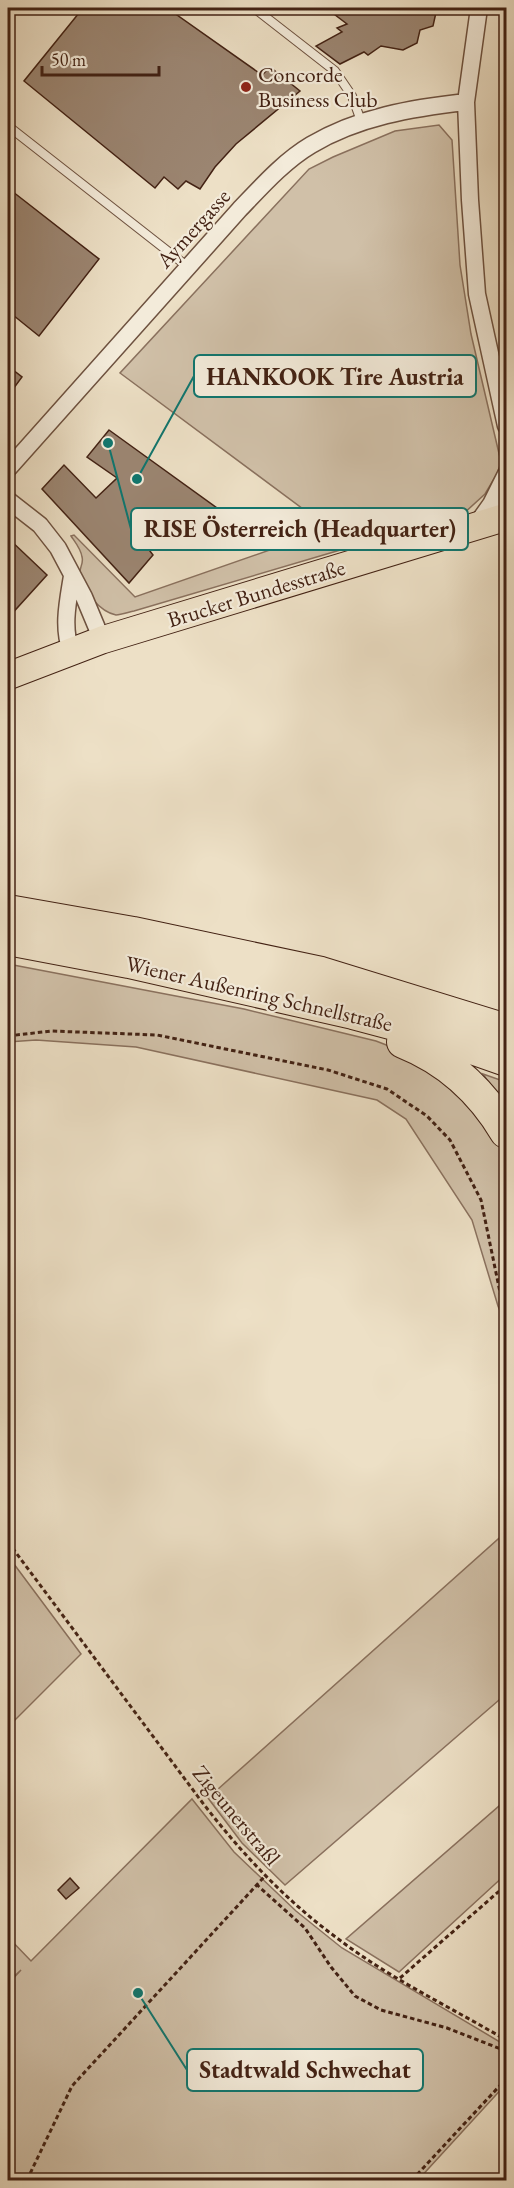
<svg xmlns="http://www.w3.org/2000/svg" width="514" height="2188" font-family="'EB Garamond',serif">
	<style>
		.green { fill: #d0c0a8; stroke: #8a715e; stroke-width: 1.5 }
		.building { fill: #9b8571; stroke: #432214; stroke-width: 1.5 }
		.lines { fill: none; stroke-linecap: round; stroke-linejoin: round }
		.service-casing { stroke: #6e5240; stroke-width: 10 }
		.minor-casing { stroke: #6e5240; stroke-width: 19 }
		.primary-casing { stroke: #432214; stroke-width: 29 }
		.motorway-casing { stroke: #432214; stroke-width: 34 }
		.path { stroke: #432214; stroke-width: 3; stroke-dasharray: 4.5 3; stroke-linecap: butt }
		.service { stroke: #f3ebda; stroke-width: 8 }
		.minor { stroke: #f3ebda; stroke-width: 16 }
		.primary { stroke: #ede0c6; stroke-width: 27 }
		.motorway { stroke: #ede0c6; stroke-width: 32 }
		.poi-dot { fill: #8f2418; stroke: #f3ebda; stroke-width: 2 }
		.labels { text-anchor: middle; stroke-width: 4.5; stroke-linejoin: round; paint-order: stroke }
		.poi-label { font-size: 22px; fill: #432214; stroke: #f3ebda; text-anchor: start }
		.street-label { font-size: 22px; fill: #432214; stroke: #f3ebda }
		.leader { fill: none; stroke: #0f766e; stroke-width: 2 }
		.callout-dot { fill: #0f766e; stroke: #f3ebda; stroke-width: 2 }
		.callout { fill: #f3ebda; stroke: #0f766e; stroke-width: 2 }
		.callout-label { font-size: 24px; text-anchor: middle; font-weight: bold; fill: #432214 }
	</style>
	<rect width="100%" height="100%" fill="#ede0c6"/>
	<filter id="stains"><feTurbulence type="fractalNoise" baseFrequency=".00333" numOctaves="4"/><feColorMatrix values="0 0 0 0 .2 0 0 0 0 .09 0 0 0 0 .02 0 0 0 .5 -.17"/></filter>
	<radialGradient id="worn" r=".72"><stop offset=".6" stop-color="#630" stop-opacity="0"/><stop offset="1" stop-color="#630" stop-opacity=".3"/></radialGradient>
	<path class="green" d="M439 125 452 140 460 265 471 334 501 462 497 474 485 494 462 515 352 544 347 548 134 611C129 612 121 615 116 615 100 612 81 589 80 574 79 568 84 563 82 557 81 549 75 542 71 536L74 535 135 597 330 529 120 373 309 169 333 157 395 131Z
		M8 964 244 1009 376 1041 433 1063 493 1121 506 1149V1326L498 1306 472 1220 406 1119 377 1100 136 1047 36 1040 8 1042Z
		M483 1074 506 1082V1108Z
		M506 1532V1694L285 1885 242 1843 208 1798Z
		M8 1556 81 1654 8 1727Z
		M192 1799 234 1852 296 1911 342 1948 500 2042 506 2053V2084L418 2180H8V1984L21 1970 8 1982V1937L31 1961Z
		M506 1800V1874L399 1972 346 1939Z"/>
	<path class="building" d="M83 8H167L262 75 270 67 300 91 236 144 215 167 200 189 186 181 178 189 164 177 155 188 24 81Z
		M326 8H437L433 26 420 30 417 43 403 50 381 46 368 55 364 52 340 64 316 46 342 32 337 28 347 24Z
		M8 188 99 259 39 336 8 311Z
		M8 366 22 377 8 396Z
		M109 430 224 513 203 539 167 518 140 538 153 555 129 583 42 489 64 465 96 498 117 478 87 457Z
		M8 538 47 575 8 618Z
		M70 1878 79 1888 66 1899 58 1890Z"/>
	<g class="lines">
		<g class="service-casing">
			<path id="service" d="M254 8 335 71 352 96 361 121
				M8 126 188 267"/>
		</g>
		<g class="minor-casing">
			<path id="minor" d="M479 8 466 102 470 200 477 294 506 426
				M8 469 239 210C261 187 284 161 311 145 358 117 412 108 466 102
				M8 500 40 525 58 548 84 597 102 640
				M476 525 491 504 506 474
				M71 651C62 627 68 601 72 576"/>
		</g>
		<g class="primary-casing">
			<path id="primary" d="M8 676 102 640 506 517"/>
		</g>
		<g class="motorway-casing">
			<path id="motorway" d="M8 911 133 933 321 973 506 1030
				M8 939 129 962 353 1013 432 1034 506 1060
				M403 1042C448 1060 481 1090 506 1132"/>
		</g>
		<path class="path" d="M8 1036 51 1031 157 1035 328 1070 387 1089 427 1116 450 1140 481 1200 501 1297 506 1312
			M8 1542 202 1802C242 1854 287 1902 341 1941 391 1979 452 2008 506 2040
			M256 1884 305 1928 331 1967 355 1996 381 2010 447 2028 506 2051
			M505 1886 504 1904 506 1920
			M400 1978 505 1886
			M27 2180 72 2086 265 1876
			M412 2180 506 2079"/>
		<use href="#service" class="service"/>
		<use href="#minor" class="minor"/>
		<use href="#primary" class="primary"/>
		<use href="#motorway" class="motorway"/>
	</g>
	<circle class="poi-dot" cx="246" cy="87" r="6"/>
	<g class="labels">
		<g class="poi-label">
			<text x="258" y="82">Concorde<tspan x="258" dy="25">Business Club</tspan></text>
		</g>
		<g class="street-label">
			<text transform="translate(193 228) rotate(-48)" y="8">Aymergasse</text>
			<text transform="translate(256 593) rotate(-17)" y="8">Brucker Bundesstraße</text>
			<text transform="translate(259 993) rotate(13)" y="8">Wiener Außenring Schnellstraße</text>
			<text transform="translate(237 1815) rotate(50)" y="8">Zigeunerstraßl</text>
		</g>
	</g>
	<path class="leader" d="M137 479L194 376M108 443L131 529M138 1993L187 2070"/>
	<g class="callout-dot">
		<circle cx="137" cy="479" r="6"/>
		<circle cx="108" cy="443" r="6"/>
		<circle cx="138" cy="1993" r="6"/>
	</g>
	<g class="callout">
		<rect x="194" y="355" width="282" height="42" rx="6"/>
		<rect x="131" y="508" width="337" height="42" rx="6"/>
		<rect x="187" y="2049" width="236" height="42" rx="6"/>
	</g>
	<g class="callout-label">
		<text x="335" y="385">HANKOOK Tire Austria</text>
		<text x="300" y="537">RISE Österreich (Headquarter)</text>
		<text x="305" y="2078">Stadtwald Schwechat</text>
	</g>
	<rect width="514" height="2188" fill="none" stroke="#ede0c6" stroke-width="30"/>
	<rect x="9" y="9" width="496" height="2170" fill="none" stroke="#432214" stroke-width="3"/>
	<rect x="15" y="15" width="484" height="2158" fill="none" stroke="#432214" stroke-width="1.5"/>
	<path d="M42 66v9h117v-9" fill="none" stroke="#432214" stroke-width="3"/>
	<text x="51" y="66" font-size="18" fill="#432214" stroke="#f3ebda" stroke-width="4.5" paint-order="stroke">50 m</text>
	<rect width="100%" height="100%" filter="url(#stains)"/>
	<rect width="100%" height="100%" fill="url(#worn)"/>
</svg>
